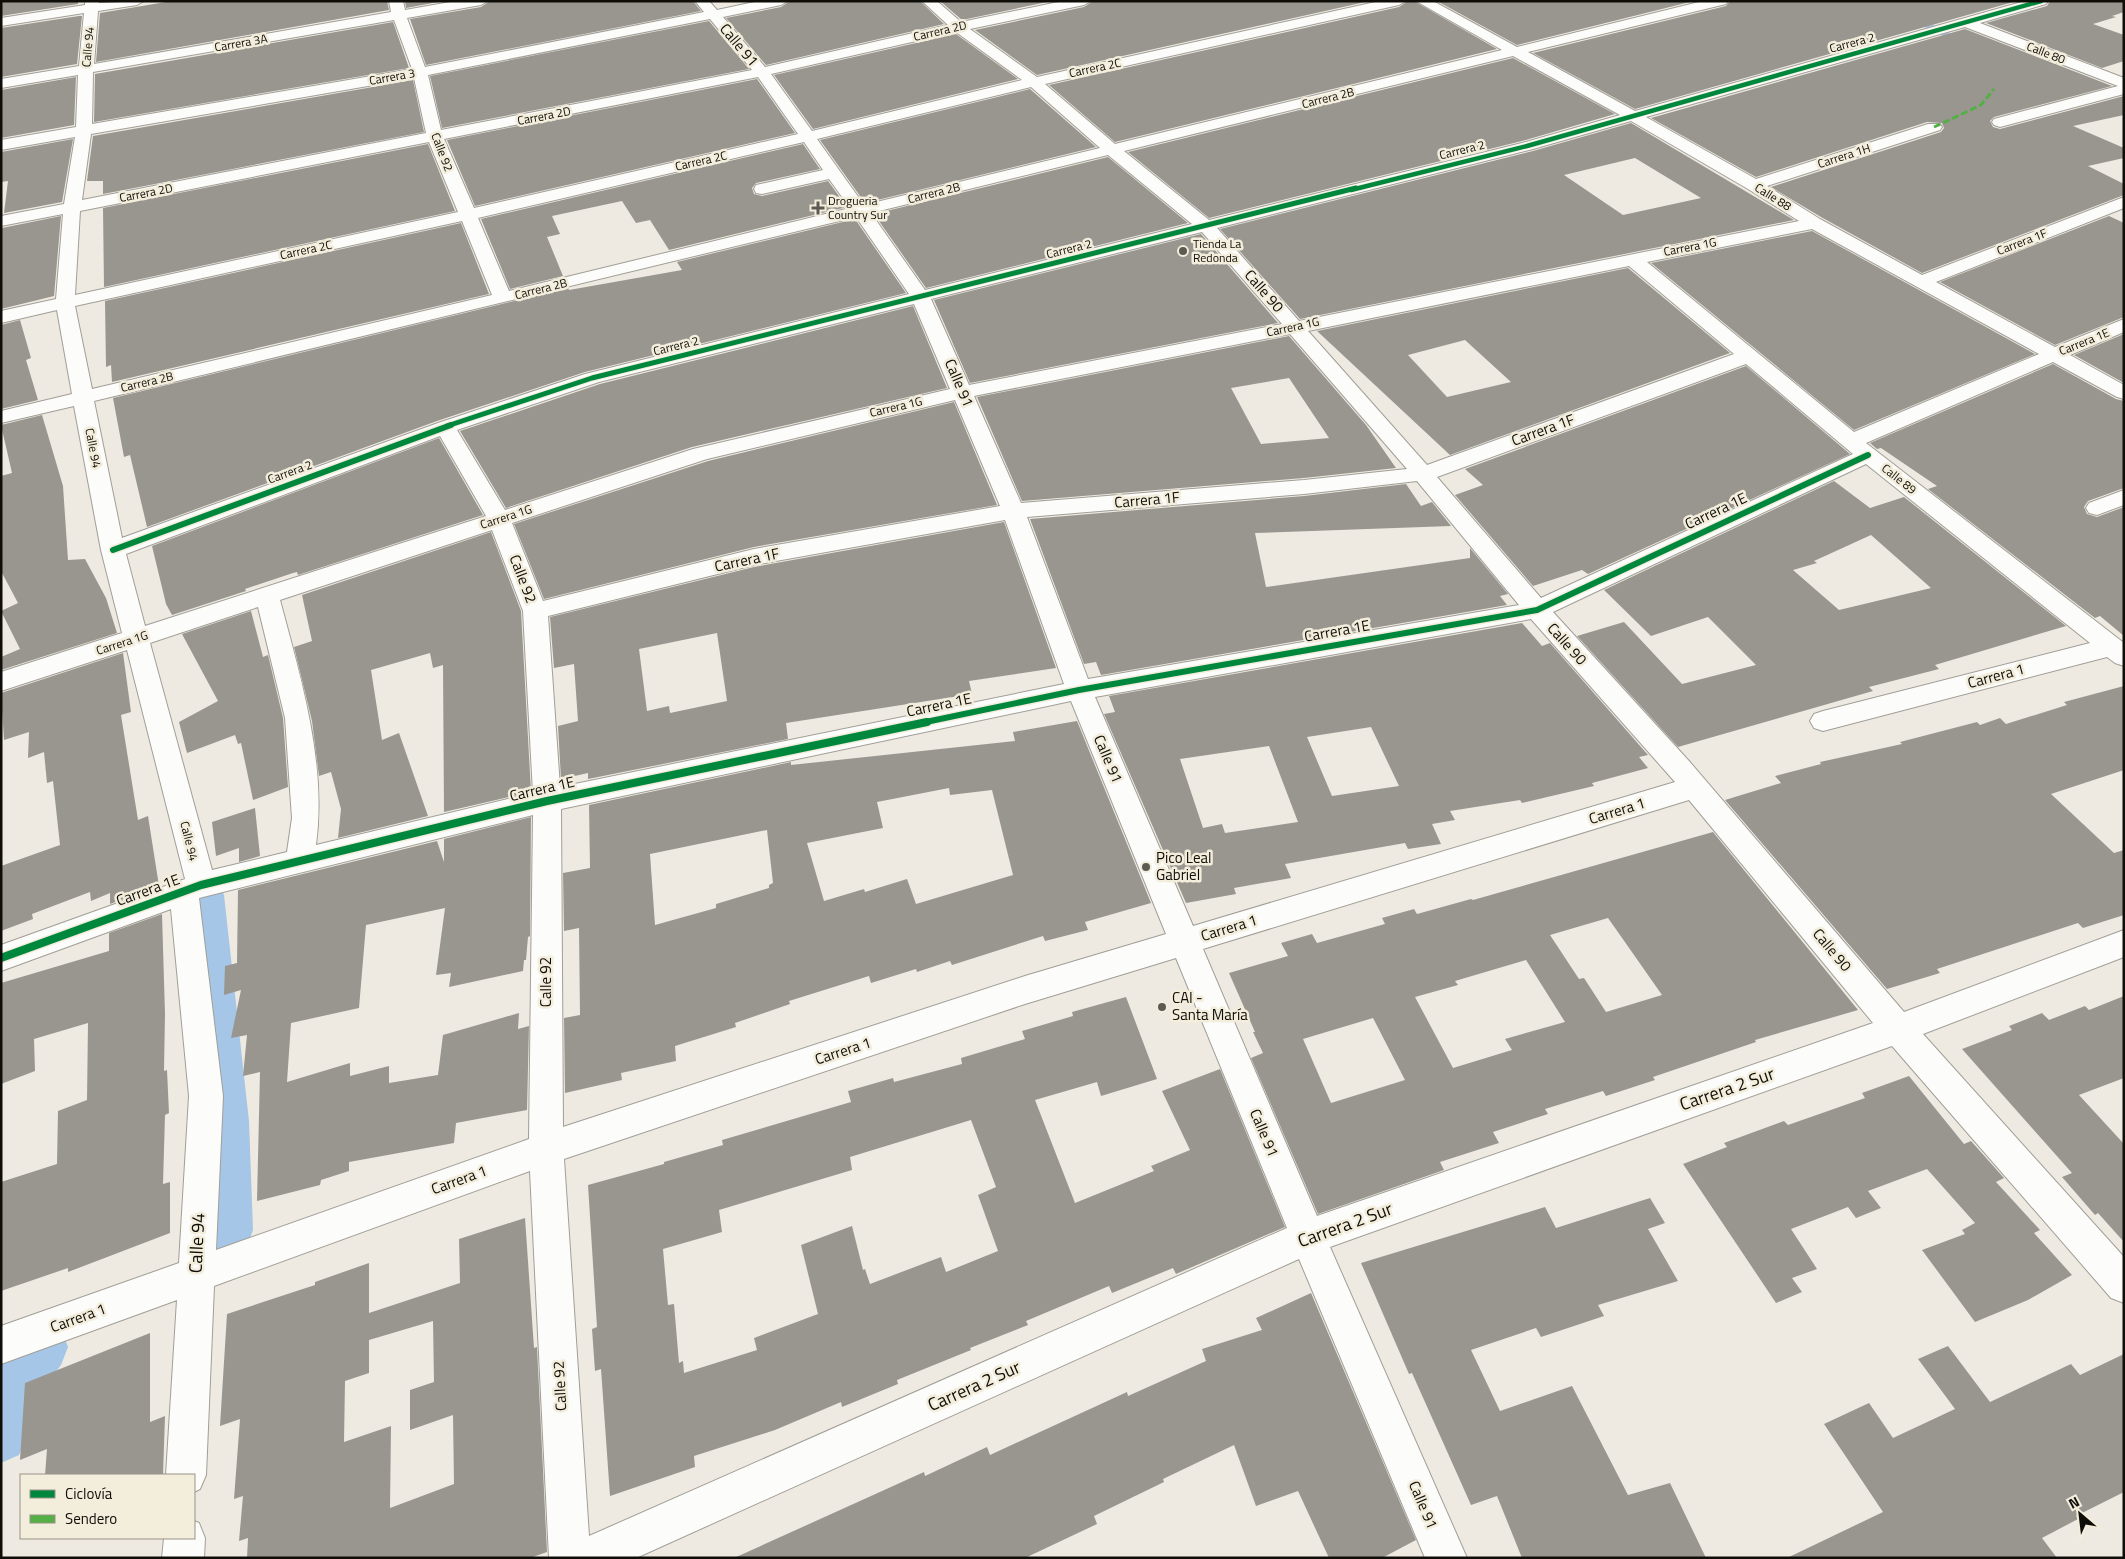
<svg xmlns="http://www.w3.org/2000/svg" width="2125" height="1559" font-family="'Titillium Web',sans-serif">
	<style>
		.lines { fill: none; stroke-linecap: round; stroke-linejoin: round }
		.stream { stroke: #a5c6e7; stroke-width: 5.5 }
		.canal { fill: #a5c6e7; fill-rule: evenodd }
		.building { fill: #999690; fill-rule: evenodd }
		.minor-casing { stroke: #a19e97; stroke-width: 2 }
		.minor { fill: #fcfcfa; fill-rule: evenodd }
		.quiet { stroke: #54b044; stroke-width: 3; stroke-dasharray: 7 3; stroke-linecap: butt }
		.cycleway-far3-casing { stroke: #f3eddc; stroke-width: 6 }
		.cycleway-far2-casing { stroke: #f3eddc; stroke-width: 7 }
		.cycleway-far1-casing { stroke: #f3eddc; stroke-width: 9 }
		.cycleway-casing { stroke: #f3eddc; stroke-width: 11 }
		.cycleway-far3 { stroke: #00873e; stroke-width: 4.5 }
		.cycleway-far2 { stroke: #00873e; stroke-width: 5 }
		.cycleway-far1 { stroke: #00873e; stroke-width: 6 }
		.cycleway { stroke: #00873e; stroke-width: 8 }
		.poi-dot { fill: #5d5a53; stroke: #f3eddc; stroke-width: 2 }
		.labels { text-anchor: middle; stroke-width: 5; stroke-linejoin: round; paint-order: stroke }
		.far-street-label { font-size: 12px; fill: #0f0d07; stroke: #f3eddc }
		.far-poi-label { font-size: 12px; fill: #0f0d07; stroke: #f3eddc; text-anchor: start }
		.street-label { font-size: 15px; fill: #0f0d07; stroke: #f3eddc }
		.poi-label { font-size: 15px; fill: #0f0d07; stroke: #f3eddc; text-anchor: start }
		.near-street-label { font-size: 18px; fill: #0f0d07; stroke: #f3eddc }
	</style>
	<rect width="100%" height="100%" fill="#eeeae1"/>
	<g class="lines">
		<path class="stream" d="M1917 20 1957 40"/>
		<path class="canal" d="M205 879 219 883 224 895 249 1121 253 1230 247 1247 230 1253 213 1247 207 1230 205 1121 186 895 191 883Z
			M43 1322 61 1329 68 1347 61 1365 40 1392 27 1437 19 1455 1 1463V1362L25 1329Z"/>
	</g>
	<path class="building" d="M1 1H78V4L1 16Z
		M172 1H387L389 10 96 62 100 13Z
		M405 1H444L406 8Z
		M490 1H693L701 11 426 65 410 19 481 7Z
		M790 1H920L944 24 766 65 726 18 781 7Z
		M940 1H1052L962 20Z
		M1093 1H1370L1037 75 975 30 1084 7Z
		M1408 1H1414L1497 49 1115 142 1049 85 1399 7Z
		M1437 1H1694L1517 45Z
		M1730 1H2017L1635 109 1533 53 1726 6Z
		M2050 1H2124V12L2112 16 2116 17 2093 24 2124 35V61L2102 68 1986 23 2047 6Z
		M79 16H82L77 64 1 77V28Z
		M709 21 749 69 442 128 430 76Z
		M393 22 409 68 94 122 95 74Z
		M1965 29 2112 86 1994 117 1990 121 1993 127 2000 129 2124 96V115L2073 126 2124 148V158L2088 166 2124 184V195L1922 273 1821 217 1771 187 1941 132 1944 128 1942 123 1927 122 1756 177 1651 118Z
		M956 34 1018 79 813 129 774 75Z
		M1513 58 1615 114 1522 141 1209 218 1128 152Z
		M76 77 74 125 1 138V90Z
		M757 79 795 133 475 206 447 140Z
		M413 80 424 132 103 194V181H87L93 136Z
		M1030 89 1096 147 865 203 820 140Z
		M1631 123 1794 220 1300 319 1220 229 1533 151ZM1635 158 1701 198 1623 215 1564 175Z
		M73 139 62 202 4 213 8 181 1 182V152Z
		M428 144 455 211 104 287 103 208Z
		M803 144 820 169 756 183 752 188 754 194 762 196 828 181 847 207 669 250 650 220 636 223 622 201 552 216 560 234 547 237 563 276 510 289 481 219Z
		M1108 157 1188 223 926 288 874 214Z
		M61 216 54 296 1 309 2 228Z
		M2109 216 2124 223V317L2055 345 1940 282Z
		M855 219 906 293 585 372 437 421 147 527 130 455 124 457 113 398 568 288 569 290 682 270 677 262Z
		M461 223 489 294 112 382 111 365 106 367 105 301Z
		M1812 231 2035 354 1854 430 1651 263Z
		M1201 234 1278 323 970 383 934 300Z
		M1628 268 1730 353 1450 455 1317 331ZM1465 340 1511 382 1447 397 1408 355Z
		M913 306 947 388 692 447 506 508 460 431 600 384Z
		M20 320 31 358 26 360 38 400 1 409V325Z
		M2124 334V383L2074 355Z
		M1289 336 1366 425 1396 468 1304 478 1022 501 977 397ZM1289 378 1329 438 1261 444 1231 388Z
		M2053 364 2116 399 2124 401V488L2088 501 2084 507 2087 514 2097 517 2124 507V636L2100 616 2095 618 1928 489 1937 486 1881 448 1877 449 1870 443Z
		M1746 366 1850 454 1588 574 1582 570 1533 586 1455 495 1483 485 1465 469Z
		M954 402 997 505 754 547 544 599 514 524 708 461Z
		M42 415 63 486 68 560 85 559 106 598 117 633 1 670V657L20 649 1 611 18 603 1 571V476L12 473 1 425Z
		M439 438 483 515 298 575 297 572 293 573 245 589 246 591 172 615 166 604 152 546Z
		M1834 481 1870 508 1904 497 2066 626 1935 665 1939 669 1869 687 1873 691 1678 747 1577 636 1624 622 1682 684 1756 665 1708 617 1651 636 1604 590ZM1871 535 1931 588 1839 610 1793 570 1817 563 1814 561Z
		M1406 484 1421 506 1432 502 1451 526 1255 533 1266 587 1470 558V548L1508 594 1500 596 1507 605 1101 675 1096 662 1084 664 1030 519 1304 496Z
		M1004 522 1056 668 969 681 972 694 786 723 788 739 588 779V773L561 779 558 726 578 721 574 664 554 668 550 617 754 567ZM717 633 727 701 670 713 669 706 647 711 639 649Z
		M491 532 521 611 531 792 444 812 443 665 433 668 430 653 371 670 382 740 399 733 428 816 338 838 341 809 331 772 319 776 312 721 294 647 312 641 302 595Z
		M251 611 263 657 268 655 283 718 288 787 253 800 241 743 238 744 235 735 187 753 179 722 218 701 182 634Z
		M1522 623 1542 646 1550 643 1648 755 1639 757 1648 768 1592 783 1594 786 1522 803 1520 800 1450 811 1455 820 1432 824 1441 844 1408 849 1405 843 1285 864 1291 878 1234 888 1236 894 1186 903 1104 714 1115 712 1109 696ZM1371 727 1399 786 1332 796 1307 737ZM1269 746 1298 822 1225 833 1222 824 1203 828 1180 759Z
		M123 653 131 712 121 715 138 820 148 816 159 886 110 904V893L91 901 90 892 32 914 33 919 1 931V866L60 845 53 781 47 783 44 752 28 758 29 732 4 740 1 693Z
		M2124 686V770L2051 794 2114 853 2124 850V915L2083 928 2078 923 1937 969 1940 973 1887 989 1725 800 1781 783 1775 776 1821 764 1820 762 1902 744 1900 742 1977 722 1980 725 2000 718 2006 724 2067 705 2064 702Z
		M1077 721 1151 903 1085 922 1088 930 1045 941 1043 936 952 965 950 961 917 972 916 969 871 983 869 976 789 1001 790 1004 735 1023 736 1027 675 1046 676 1061 621 1073 622 1080 565 1093 564 1018 580 1015 579 928 564 931 563 873 590 868 589 805 791 762V765L1015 741 1013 732ZM949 788 950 795 992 790 1013 875 916 904 907 879 865 892 864 889 824 901 807 843 883 828 877 802ZM767 830 773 883 769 885V888L716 904V908L655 925 650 854Z
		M255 808 260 856 239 862V848L216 856 212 822Z
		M531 817 530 936 528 937 526 960H524L523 971 449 987 451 973 436 975 445 908 366 925 359 1008 291 1023 287 1082 350 1063V1076L389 1066V1083L438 1075 443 1035 519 1013 518 1029 529 1026 527 1110 456 1123 454 1143 349 1162V1171L321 1180 320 1185 257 1201 260 1072 243 1076 247 1035 231 1038 241 990 224 995 225 966 237 963 238 890 437 841 444 862V839Z
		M1713 832 1858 1010 1755 1040 1756 1042 1653 1077 1655 1080 1606 1096 1603 1091 1545 1109 1548 1114 1493 1132 1499 1143 1440 1162 1444 1170 1318 1214 1251 1058 1263 1053 1253 1032H1255L1229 973 1288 956 1281 943 1312 934 1317 943 1385 924 1382 918 1414 909 1417 914 1471 899 1473 900ZM1608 918 1620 935 1662 995 1606 1012 1584 978 1579 979 1550 935ZM1526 960 1565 1022 1505 1039 1512 1050 1453 1068 1415 997 1458 985 1455 981ZM1373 1018 1405 1080 1331 1103 1303 1039Z
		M162 914 165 1014 164 1071 167 1070 169 1113 165 1115 163 1184 170 1182V1233L68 1272V1268L1 1291V1182L57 1164 58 1111 87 1100 88 1023 34 1039 35 1071 1 1084V983L109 951V933Z
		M2124 996V1078L2079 1095 2124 1144V1242L2098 1213 2095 1215 2062 1177 2072 1173 1962 1049 2012 1030 2009 1026 2042 1013 2049 1020 2085 1006 2089 1010Z
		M1126 997 1157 1079 1101 1096 1097 1082 1035 1100 1075 1203 1154 1171 1151 1166 1190 1150 1162 1091 1220 1069 1285 1227 1176 1274 1173 1268 1112 1293 1109 1286 1026 1321 1028 1325 970 1348 971 1350 897 1380 898 1384 842 1407 841 1402 775 1430 694 1456 695 1467 610 1496 601 1369 595 1371 592 1329 597 1327 588 1185 664 1164V1162L723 1145 722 1140 851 1102 848 1091 893 1078 894 1082 962 1064 961 1058 1025 1039 1022 1031 1073 1016 1072 1012ZM971 1120 996 1187 978 1195 998 1251 946 1272 941 1257 870 1284 865 1269 863 1270 852 1226 801 1245 818 1314 754 1338 757 1350 684 1373 683 1361 679 1363 674 1304 668 1305 663 1249 722 1232 719 1210 852 1170 850 1157Z
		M1909 1076 1964 1144 1971 1141 2004 1178 1996 1182 2040 1230 2034 1233 2072 1275 2028 1300 1975 1322 1922 1250 1965 1234 1962 1230 1975 1223 1927 1169 1868 1191 1881 1208 1856 1218 1848 1207 1791 1229 1817 1269 1792 1278 1802 1292 1776 1303 1683 1164 1727 1147 1724 1143 1784 1121 1788 1125 1865 1098 1862 1093Z
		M1650 1198 1665 1223 1648 1229 1678 1281 1598 1305 1604 1316 1541 1337 1536 1328 1471 1350 1500 1411 1572 1386 1628 1495 1670 1483 1706 1558H1522L1497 1496 1471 1505 1412 1373 1409 1374 1361 1263 1545 1207 1556 1228Z
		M525 1218 534 1348 537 1347 547 1552 530 1558H247L248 1538 239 1541 243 1496 234 1499 240 1419 220 1426 227 1314 315 1285V1282L369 1263V1313L460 1283 459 1239ZM433 1321 434 1382 410 1390V1430L453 1415 454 1484 390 1508 391 1426 344 1442 345 1381 369 1373V1340Z
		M1311 1293 1416 1540 1382 1558H1329L1298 1491 1256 1506 1234 1445 1163 1479 1164 1482 1094 1516 1097 1524 1025 1558H734L924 1472 925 1476 987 1447 990 1455 1127 1392 1128 1396 1206 1361 1202 1349 1262 1330 1256 1318Z
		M150 1333V1422L165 1416 163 1475H45L47 1449 20 1460 25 1383Z
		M1948 1346 1990 1402 2071 1364 2080 1375 2124 1354V1492L2076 1516 2078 1519 2042 1538 2057 1558H1787L1883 1512 1824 1424 1869 1403 1893 1438 1955 1409 1918 1359Z"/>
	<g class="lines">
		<g class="minor-casing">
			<path id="minor" d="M85 1H99V3L144 1 137 5 98 11 94 64 391 12 389 1H403L405 10 456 1H488L481 5 407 18 425 67 704 12 695 1H709L717 10 759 1H788L781 5 723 17 765 67 948 25 922 1H937L961 22 1063 1H1091L1084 5 970 29 1037 77 1380 1H1406L1399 5 1045 84 1115 144 1502 50 1416 1H1433L1517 47 1703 1H1728L1726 4 1528 52 1635 111 2025 1H2048L2046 4 1980 23 2124 78V94L2000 127 1994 125 1992 122 1994 119 2118 86 1965 27 1646 117 1756 179 1928 124H1940L1942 127 1940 130 1767 186 1820 219 1922 275 2124 197V208L1936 282 2055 347 2124 319V332L2070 355 2124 385V399L2117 397 2053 362 1866 443 2124 643V666L2115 663 2107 657 1823 731 1814 728 1810 721 1814 714 1823 711 2090 643 1866 464 1553 612 1689 761 1904 1012 2124 930V957L1923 1034 2124 1257V1303L2111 1298 1892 1046 1330 1247 1467 1558H1425L1299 1259 636 1558H549L530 1171 214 1286 206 1475 200 1489 194 1492V1475H166L177 1300 1 1364V1326L179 1263 189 1096 171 909 1 971V945L185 879 127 650 1 691V672L122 633 101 550 74 406 1 423V411L72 394 57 310 1 323V311L56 299 63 214 1 226V216L64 204 75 137 1 150V140L76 127 78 75 1 88V79L79 66 84 13 1 26V18L85 5ZM710 19 752 70 441 130 428 75ZM394 20 412 69 92 124 93 72ZM956 32 1022 80 812 131 771 74ZM1513 56 1620 115 1522 143 1209 220 1124 151ZM758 77 798 134 474 208 444 139ZM414 78 426 133 82 200 91 134ZM1031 87 1100 148 864 205 817 139ZM1631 121 1748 189 1799 221 1299 321 1217 228 1533 149ZM429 142 458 212 75 295 80 211ZM804 142 823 170 756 185 754 189 756 193 762 194 829 179 850 208 509 291 478 218ZM1108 155 1192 224 925 290 871 213ZM856 217 909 294 585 374 438 423 122 538 94 401ZM462 221 492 295 92 389 75 306ZM1812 229 2039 354 1854 432 1647 262ZM1202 232 1282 324 969 385 931 299ZM1629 266 1734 354 1427 465 1308 331ZM914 304 950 389 693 449 505 510 457 430 599 382ZM1290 334 1407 469 1304 480 1021 503 974 396ZM1746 364 1853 454 1541 598 1437 477ZM955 400 1000 506 754 549 543 601 512 523 707 459ZM440 436 486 516 145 626 126 554ZM1417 481 1519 605 1088 679 1027 517 1304 494ZM1005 520 1064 684 560 787 548 616 754 565ZM492 530 523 611 533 793 316 845C327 763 301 679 280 600ZM258 607 285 718 292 818 287 852 212 870 150 643ZM1531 619 1675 782 1193 926 1095 697ZM1071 701 1166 934 1025 976 563 1127 561 809ZM1689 800 1873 1023 1317 1216 1203 949ZM533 815 529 1139 216 1250 223 1096 199 898ZM1176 958 1287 1228 589 1536 564 1159 1025 1004Z
				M2124 490V505L2097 515 2089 513 2086 508 2089 503Z
				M194 1521 199 1523 205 1538 204 1558H162L164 1538H194Z"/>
		</g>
		<use href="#minor" class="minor"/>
		<path class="quiet" d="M1934 127 1981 105 1994 89"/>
		<g class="cycleway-far3-casing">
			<path id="cycleway-far3" d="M1351 190 1527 146 2041 1"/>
		</g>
		<g class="cycleway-far2-casing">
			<path id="cycleway-far2" d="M447 426 592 378 1356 188"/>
		</g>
		<g class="cycleway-far1-casing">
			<path id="cycleway-far1" d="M113 550 451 425
				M921 723 1079 690 1537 610 1868 455"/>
		</g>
		<g class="cycleway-casing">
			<path id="cycleway" d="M1 958 201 885 547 801 927 722"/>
		</g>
		<use href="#cycleway-far3" class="cycleway-far3"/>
		<use href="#cycleway-far2" class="cycleway-far2"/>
		<use href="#cycleway-far1" class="cycleway-far1"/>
		<use href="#cycleway" class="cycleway"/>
	</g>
	<g class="poi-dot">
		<path d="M815.5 200.5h5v5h5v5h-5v5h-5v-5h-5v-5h5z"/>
		<circle cx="1183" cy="251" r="5"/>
		<circle cx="1146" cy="867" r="5"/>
		<circle cx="1162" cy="1007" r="5"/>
	</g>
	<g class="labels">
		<g class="far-street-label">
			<text transform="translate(940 31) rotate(-13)" y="4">Carrera 2D</text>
			<text transform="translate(241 43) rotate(-10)" y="4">Carrera 3A</text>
			<text transform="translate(1852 43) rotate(-15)" y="4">Carrera 2</text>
			<text transform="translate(88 47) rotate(-85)" y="4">Calle 94</text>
			<text transform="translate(2046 53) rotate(21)" y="4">Calle 80</text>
			<text transform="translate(1095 68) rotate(-12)" y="4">Carrera 2C</text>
			<text transform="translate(392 77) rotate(-10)" y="4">Carrera 3</text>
			<text transform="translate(1328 98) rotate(-14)" y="4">Carrera 2B</text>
			<text transform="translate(544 116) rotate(-11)" y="4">Carrera 2D</text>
			<text transform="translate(1462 150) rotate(-14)" y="4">Carrera 2</text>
			<text transform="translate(442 152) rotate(69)" y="4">Calle 92</text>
			<text transform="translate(1844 156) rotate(-18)" y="4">Carrera 1H</text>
			<text transform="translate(701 161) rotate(-13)" y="4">Carrera 2C</text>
			<text transform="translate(146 193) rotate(-11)" y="4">Carrera 2D</text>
			<text transform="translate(934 193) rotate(-14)" y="4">Carrera 2B</text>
			<text transform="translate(1773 197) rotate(32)" y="4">Calle 88</text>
			<text transform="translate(2022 242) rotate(-21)" y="4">Carrera 1F</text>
			<text transform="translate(1690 247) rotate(-11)" y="4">Carrera 1G</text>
			<text transform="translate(1069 249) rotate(-14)" y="4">Carrera 2</text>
			<text transform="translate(306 250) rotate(-12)" y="4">Carrera 2C</text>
			<text transform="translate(541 289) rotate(-14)" y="4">Carrera 2B</text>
			<text transform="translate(1293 327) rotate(-12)" y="4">Carrera 1G</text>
			<text transform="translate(2084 342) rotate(-22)" y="4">Carrera 1E</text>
			<text transform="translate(676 346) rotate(-14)" y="4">Carrera 2</text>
			<text transform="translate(147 382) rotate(-13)" y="4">Carrera 2B</text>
			<text transform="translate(896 407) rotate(-13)" y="4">Carrera 1G</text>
			<text transform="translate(93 448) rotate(79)" y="4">Calle 94</text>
			<text transform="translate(290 472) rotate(-20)" y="4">Carrera 2</text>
			<text transform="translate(1899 479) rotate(38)" y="4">Calle 89</text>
			<text transform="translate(506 517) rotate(-18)" y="4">Carrera 1G</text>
			<text transform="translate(122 643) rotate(-18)" y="4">Carrera 1G</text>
			<text transform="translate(189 841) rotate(76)" y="4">Calle 94</text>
		</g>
		<g class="far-poi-label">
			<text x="828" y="205">Drogueria<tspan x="828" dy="14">Country Sur</tspan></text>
			<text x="1193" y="248">Tienda La<tspan x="1193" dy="14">Redonda</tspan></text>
		</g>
		<g class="street-label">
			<text transform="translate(739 45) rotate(50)" y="5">Calle 91</text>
			<text transform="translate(1264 291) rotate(49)" y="5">Calle 90</text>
			<text transform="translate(959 383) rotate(67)" y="5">Calle 91</text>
			<text transform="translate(1543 430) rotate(-20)" y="5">Carrera 1F</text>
			<text transform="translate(1147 500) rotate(-5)" y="5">Carrera 1F</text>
			<text transform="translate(1716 511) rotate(-25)" y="5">Carrera 1E</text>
			<text transform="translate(747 560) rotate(-12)" y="5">Carrera 1F</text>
			<text transform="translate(523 579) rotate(69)" y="5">Calle 92</text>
			<text transform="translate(1337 631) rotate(-10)" y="5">Carrera 1E</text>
			<text transform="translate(1567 644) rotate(48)" y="5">Calle 90</text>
			<text transform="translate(1996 676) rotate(-15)" y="5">Carrera 1</text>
			<text transform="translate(939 705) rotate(-12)" y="5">Carrera 1E</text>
			<text transform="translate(1108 759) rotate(67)" y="5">Calle 91</text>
			<text transform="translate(542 789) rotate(-13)" y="5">Carrera 1E</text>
			<text transform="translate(1617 811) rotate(-17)" y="5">Carrera 1</text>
			<text transform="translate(148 890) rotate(-20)" y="5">Carrera 1E</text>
			<text transform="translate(1229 928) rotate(-17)" y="5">Carrera 1</text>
			<text transform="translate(1832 950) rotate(50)" y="5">Calle 90</text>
			<text transform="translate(546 982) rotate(-90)" y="5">Calle 92</text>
			<text transform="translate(843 1051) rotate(-18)" y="5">Carrera 1</text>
			<text transform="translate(1264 1133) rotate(67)" y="5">Calle 91</text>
			<text transform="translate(459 1180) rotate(-20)" y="5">Carrera 1</text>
			<text transform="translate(78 1318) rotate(-20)" y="5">Carrera 1</text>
			<text transform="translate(560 1386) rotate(-93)" y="5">Calle 92</text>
			<text transform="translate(1423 1505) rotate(67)" y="5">Calle 91</text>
		</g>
		<g class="poi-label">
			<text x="1156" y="863">Pico Leal<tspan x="1156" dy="17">Gabriel</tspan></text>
			<text x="1172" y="1003">CAI -<tspan x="1172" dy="17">Santa María</tspan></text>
		</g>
		<g class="near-street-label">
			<text transform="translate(1727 1089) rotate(-19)" y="6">Carrera 2 Sur</text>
			<text transform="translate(1345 1225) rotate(-20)" y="6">Carrera 2 Sur</text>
			<text transform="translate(197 1243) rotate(-87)" y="6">Calle 94</text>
			<text transform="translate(974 1386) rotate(-24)" y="6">Carrera 2 Sur</text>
		</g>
	</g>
	<rect width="2125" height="1559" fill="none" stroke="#0f0d07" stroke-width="5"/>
	<rect x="20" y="1474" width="175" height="65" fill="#f3eddc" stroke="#989387"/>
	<rect x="30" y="1490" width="25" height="8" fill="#00873e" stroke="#989387"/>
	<text x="65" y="1499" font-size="15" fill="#0f0d07">Ciclovía</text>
	<rect x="30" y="1515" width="25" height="8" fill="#54b044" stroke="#989387"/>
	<text x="65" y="1524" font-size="15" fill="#0f0d07">Sendero</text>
	<g transform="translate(2080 1514) rotate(332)" stroke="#f3eddc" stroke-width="4" paint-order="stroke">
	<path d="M0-4L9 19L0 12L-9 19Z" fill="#0f0d07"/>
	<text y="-8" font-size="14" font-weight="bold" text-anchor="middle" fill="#0f0d07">N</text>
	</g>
</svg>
